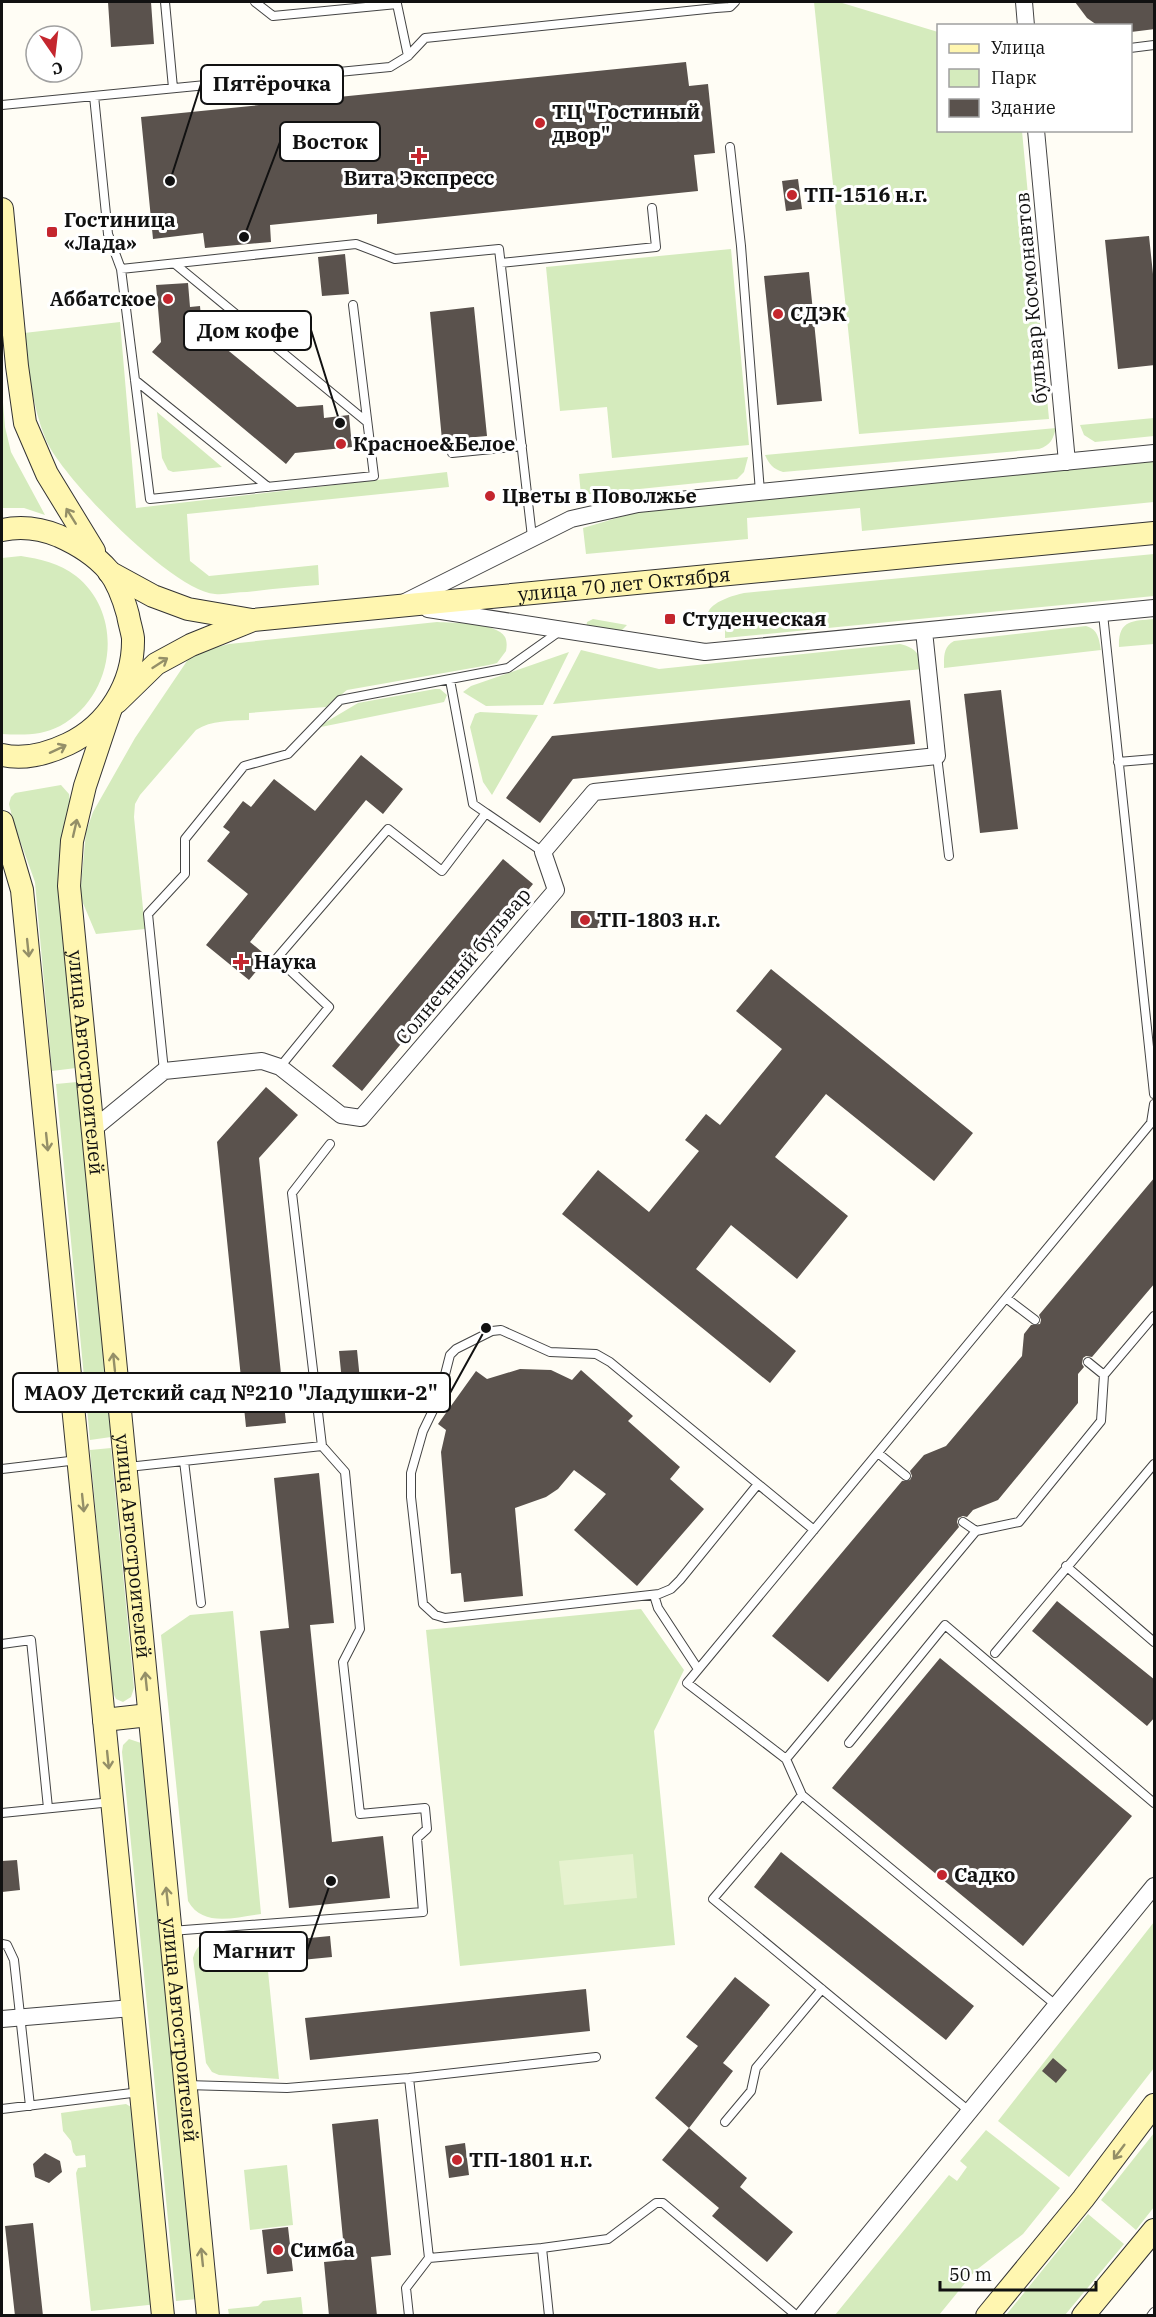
<svg xmlns="http://www.w3.org/2000/svg" width="1156" height="2317" font-family="'IBM Plex Serif',serif">
	<style>
		.green { fill: #d5ebbd }
		.pitch { fill: #e6f2cf }
		.building { fill: #5a524d }
		.lines { fill: none; stroke-linecap: round; stroke-linejoin: round }
		.lane-casing { stroke: #444; stroke-width: 10 }
		.street-casing { stroke: #444; stroke-width: 18 }
		.secondary-casing { stroke: #333; stroke-width: 24 }
		.lane { stroke: #fff; stroke-width: 8 }
		.street { stroke: #fff; stroke-width: 16 }
		.secondary { stroke: #fff6b0; stroke-width: 22 }
		.oneway { stroke: #948f68 }
		.poi-dot { fill: #c4262e; stroke: #fff; stroke-width: 2 }
		.labels { text-anchor: middle; stroke-width: 6; stroke-linejoin: round; paint-order: stroke }
		.poi-label { font-size: 20px; font-weight: bold; fill: #111; stroke: #fff; text-anchor: start }
		.street-label { font-size: 20px; fill: #111; stroke: #fff }
		.leader { fill: none; stroke: #111; stroke-width: 2 }
		.callout-dot { fill: #111; stroke: #fff; stroke-width: 2 }
		.callout { fill: #fff; stroke: #111; stroke-width: 2 }
		.callout-label { font-size: 21px; text-anchor: middle; font-weight: bold; fill: #111 }
	</style>
	<rect width="100%" height="100%" fill="#fffdf5"/>
	<path class="green" d="M814 2H839L938 32V130L1022 131 1049 419 859 434Z
		M731 249 749 445 612 458 607 407 560 411 546 267Z
		M120 322 136 508 447 472 449 487 187 514 190 561 209 576 318 565 319 585C295 587 271 589 247 592 236 592 225 595 215 594 173 591 63 479 46 440 32 406 29 370 24 333Z
		M2 390 5 427 11 452 45 515 24 508H2Z
		M157 412 222 467 173 472 168 470 162 458Z
		M1154 418V436L1095 442 1084 435 1080 425Z
		M1056 428C1053 439 1051 445 1039 449L783 472C773 469 769 464 765 455Z
		M748 457 744 472 737 479 581 495 579 474Z
		M1154 461V502L862 531 860 508 747 518 748 539 586 554 583 528 644 510Z
		M1154 554V596L725 638V624H708C708 620 707 616 708 613 711 602 734 595 744 593Z
		M21 556C40 559 59 563 76 576 126 616 114 697 60 726 41 736 21 735 2 734V558Z
		M593 619 627 625 617 635 586 628 587 622Z
		M1154 619V644L1119 647C1118 620 1132 621 1154 619Z
		M437 622C453 623 496 622 505 637 507 641 507 646 506 651L497 663 489 665 347 690 326 707 249 713V720C230 721 212 720 196 730L140 795 135 804 134 817 145 929 96 934 80 896 86 832 93 812 135 738 187 661 198 652 229 644Z
		M1086 626C1098 629 1099 639 1101 650L944 668C944 657 943 647 954 641Z
		M900 644C916 648 920 654 923 669L553 704 581 650 659 669Z
		M569 652 543 705 486 706 463 692 471 686Z
		M435 689H440L447 695 444 702 316 728 358 703Z
		M480 712 538 715 492 795 483 782 470 727 475 714Z
		M61 785 69 794 70 801 59 878 76 1068 52 1071 35 882 13 821 9 804 11 797 15 793Z
		M77 1082 111 1437 90 1440 56 1084Z
		M111 1448 134 1688 131 1697 123 1702 116 1699 112 1691 90 1450Z
		M641 1609 684 1670 654 1731 675 1945 460 1966 426 1630Z
		M233 1611 261 1914C235 1917 203 1928 188 1901L161 1635 190 1615Z
		M129 1739 141 1743 143 1749 197 2299 176 2301 122 1752 123 1745Z
		M1154 1922V2068L1069 2177 998 2121Z
		M264 1932 279 2079 219 2075 212 2072 206 2063 193 1958C201 1928 239 1934 264 1932Z
		M126 2104 131 2107 158 2304 91 2311 76 2173 78 2168 86 2167 85 2155 76 2156 73 2152 71 2141 63 2131 61 2113Z
		M986 2130 1060 2188 1023 2234 975 2271 939 2315H835L949 2175 957 2181 967 2167 960 2161Z
		M1154 2133V2207L1136 2230 1101 2200Z
		M287 2165 293 2225 250 2230 244 2170Z
		M1088 2214 1124 2244 1065 2315H1006Z
		M301 2297 303 2315H229L228 2309 258 2306 263 2301Z"/>
	<path class="pitch" d="M633 1854 637 1898 564 1905 559 1861Z"/>
	<path class="building" d="M108 2H151L154 44 111 47Z
		M1075 2H1155V29L1131 32V26L1097 25 1087 18Z
		M686 62 689 86 708 84 715 153 694 155 698 191 377 224V214L270 225 271 242 205 248 203 233 153 239 141 117Z
		M798 179 802 209 786 211 782 181Z
		M1149 236 1155 293V365L1118 369 1105 240Z
		M345 254 349 294 322 296 318 257Z
		M809 272 822 401 777 405 764 276Z
		M188 283 190 307 200 306 202 329 297 407 323 405 324 418 349 415 352 447 295 453 286 464 152 352 161 342 156 285Z
		M474 307 487 436 442 440 430 312Z
		M1001 690 1018 829 980 833 964 694Z
		M910 700 915 744 573 779 540 823 506 798 552 736Z
		M361 755 403 789 383 814 366 800 250 942 268 957 249 980 206 945 248 894 207 861 230 832 223 827 243 801 251 807 274 779 315 811Z
		M503 859 533 884 362 1091 332 1066Z
		M571 911H599L600 928H571Z
		M771 969 973 1133 934 1181 826 1094 775 1157 848 1216 797 1279 731 1225 696 1269 796 1351 770 1383 562 1214 598 1170 649 1212 699 1151 685 1140 706 1114 720 1125 782 1049 736 1011Z
		M266 1087 298 1115 259 1158 286 1423 246 1427 217 1142Z
		M1155 1177V1283L1092 1357 1086 1356 1083 1358 1082 1364 1084 1367 1078 1374V1403L998 1500 973 1510 967 1517 963 1516 958 1518 957 1522 959 1527 828 1682 772 1636 902 1481 910 1480 912 1476 910 1471 924 1455 946 1446 1022 1356 1024 1334 1031 1325 1040 1324 1041 1320 1039 1315Z
		M357 1350 360 1380 342 1382 339 1351Z
		M520 1369 551 1370 572 1380 581 1370 633 1416 628 1421 680 1467 670 1479 704 1509 637 1586 574 1530 606 1494 574 1470 558 1489 546 1497 515 1508 523 1596 464 1602 461 1573 451 1574 441 1452 446 1430 438 1424 476 1371 487 1379Z
		M319 1473 334 1623 310 1625 332 1842 383 1836 390 1898 289 1908 260 1631 289 1628 274 1478Z
		M1057 1601 1155 1680V1717L1147 1726 1032 1631Z
		M940 1658 1132 1816 1023 1946 832 1788Z
		M781 1852 974 2006 946 2040 754 1887Z
		M17 1860 20 1890 2 1892V1861Z
		M330 1936 332 1957 291 1961 289 1940Z
		M735 1977 770 2005 723 2063 733 2071 689 2128 655 2098 698 2046 686 2037Z
		M586 1989 590 2031 310 2060 305 2018Z
		M1053 2058 1067 2070 1056 2083 1042 2071Z
		M378 2119 391 2255 371 2257 377 2316H329L324 2262 345 2260 332 2124Z
		M689 2128 747 2178 740 2187 793 2232 767 2262 712 2216 719 2208 662 2160Z
		M465 2143 469 2175 449 2178 445 2146Z
		M45 2153 60 2161 62 2172 49 2183 35 2177 33 2164Z
		M33 2223 43 2316H15L5 2226Z
		M288 2227 293 2271 267 2274 262 2230Z"/>
	<g class="lines">
		<g class="lane-casing">
			<path id="lane" d="M165 2 173 88
				M255 2 273 16 397 4 408 56
				M1130 48 1154 45
				M94 96 108 234 121 269 356 244 395 259 499 249 532 537
				M2 105 390 67 408 56 425 38 716 8 730 7 735 2
				M730 147 741 246 760 492
				M501 263 656 247 652 208
				M175 264 367 422
				M121 269 150 499 374 476 353 305
				M135 380 268 487
				M452 453 522 446
				M1103 614 1154 1094
				M937 756 949 856
				M1118 762 1154 759
				M486 813 543 852
				M280 1067 329 1007 277 958 388 829 442 871 486 813 473 804 450 680
				M164 1071 148 914 185 874V839L244 766 288 754 340 700 508 668 560 631
				M1006 1298 1035 1320
				M1088 1362 1104 1375
				M878 1453 906 1476
				M184 1461 201 1603
				M128 1467 322 1446
				M2 1469 78 1460
				M758 1484 680 1580 671 1589 659 1594 445 1618 435 1615 423 1604 411 1497V1473L423 1431 439 1398 450 1355 456 1349 492 1331 501 1330 550 1352 596 1354 610 1362 758 1484 814 1530
				M963 1522 976 1531
				M1066 1566 1154 1642
				M654 1595 658 1608 698 1669
				M2 1644 31 1640 48 1808
				M995 1653 1154 1464
				M849 1743 945 1625 1154 1803
				M786 1759 976 1531 1019 1522 1101 1421 1104 1375 1154 1316
				M802 1795 713 1899 969 2111
				M2 1813 112 1802
				M171 1931 423 1912 417 1838 427 1829 425 1808 360 1814 343 1662 360 1629 345 1472 322 1446 292 1193 330 1144
				M2 1944 7 1945 14 1960 30 2106
				M1057 2006 802 1795 786 1759 687 1683 1151 1123 1154 1104
				M409 2078 429 2258
				M186 2085 287 2088 409 2078 596 2057
				M2 2109 140 2092
				M725 2122 751 2091 756 2068 822 1989
				M409 2316 406 2288 429 2258 542 2248
				M549 2316 542 2248 608 2239 656 2203H663L797 2316
				M1151 2316 1154 2312"/>
		</g>
		<g class="street-casing">
			<path id="street" d="M1024 2 1026 26
				M1036 130 1067 462
				M405 602 571 519 638 504 1154 453
				M428 609 705 652 1154 608
				M92 1130 164 1071 262 1061 280 1067 341 1115 361 1118 556 890 543 852 594 792 937 756 924 631
				M2 2019 132 2008
				M802 2316 1154 1886"/>
		</g>
		<g class="secondary-casing">
			<g id="secondary">
				<path d="M2 209 17 366 25 423 47 474 94 551"/>
				<path d="M2 530C21 526 42 529 59 536 77 544 95 555 108 570 118 583 124 600 128 615 129 622 132 631 133 638 134 683 108 725 68 744 47 754 24 760 2 755"/>
				<path d="M109 572 153 596 188 609 252 620"/>
				<path id="s1" d="M117 702 156 664 191 645 253 620 1154 533"/>
				<path id="s2" d="M110 711 85 786 72 841 69 886 208 2316"/>
				<path d="M2 822 22 890 163 2316"/>
				<path d="M104 1720 149 1715"/>
				<path d="M987 2316 1083 2199 1154 2105"/>
				<path d="M1083 2316 1154 2230"/>
			</g>
		</g>
		<use href="#lane" class="lane"/>
		<use href="#street" class="street"/>
		<use href="#secondary" class="secondary"/>
	</g>
	<defs><path id="oneway-shaft" d="M-6 0H5M1.5-3L5.5 0L1.5 3" fill="none" stroke-width="1.6" stroke-linecap="round" stroke-linejoin="round" transform="scale(1.5)"/></defs>
	<g class="oneway">
		<use href="#oneway-shaft" transform="translate(71 516) rotate(-122)"/>
		<use href="#oneway-shaft" transform="translate(160 663) rotate(-33)"/>
		<use href="#oneway-shaft" transform="translate(58 749) rotate(-25)"/>
		<use href="#oneway-shaft" transform="translate(75 828) rotate(-77)"/>
		<use href="#oneway-shaft" transform="translate(28 948) rotate(84)"/>
		<use href="#oneway-shaft" transform="translate(47 1142) rotate(84)"/>
		<use href="#oneway-shaft" transform="translate(114 1362) rotate(-96)"/>
		<use href="#oneway-shaft" transform="translate(83 1503) rotate(84)"/>
		<use href="#oneway-shaft" transform="translate(146 1681) rotate(-96)"/>
		<use href="#oneway-shaft" transform="translate(108 1760) rotate(84)"/>
		<use href="#oneway-shaft" transform="translate(167 1896) rotate(-96)"/>
		<use href="#oneway-shaft" transform="translate(1119 2152) rotate(127)"/>
		<use href="#oneway-shaft" transform="translate(202 2257) rotate(-96)"/>
	</g>
	<g class="poi-dot">
		<circle cx="540" cy="123" r="6"/>
		<path d="M416 147h6v6h6v6h-6v6h-6v-6h-6v-6h6z"/>
		<circle cx="792" cy="195" r="6"/>
		<rect x="46" y="226" width="12" height="12" rx="3"/>
		<circle cx="168" cy="299" r="6"/>
		<circle cx="778" cy="314" r="6"/>
		<circle cx="341" cy="444" r="6"/>
		<circle cx="490" cy="496" r="6"/>
		<rect x="664" y="613" width="12" height="12" rx="3"/>
		<circle cx="585" cy="920" r="6"/>
		<path d="M238 953h6v6h6v6h-6v6h-6v-6h-6v-6h6z"/>
		<circle cx="942" cy="1875" r="6"/>
		<circle cx="457" cy="2160" r="6"/>
		<circle cx="278" cy="2250" r="6"/>
	</g>
	<g class="labels">
		<g class="poi-label">
			<text x="552" y="119">ТЦ "Гостиный<tspan x="552" dy="23">двор"</tspan></text>
			<text x="419" y="185" text-anchor="middle">Вита Экспресс</text>
			<text x="804" y="202">ТП-1516 н.г.</text>
			<text x="64" y="227">Гостиница<tspan x="64" dy="23">«Лада»</tspan></text>
			<text x="156" y="306" text-anchor="end">Аббатское</text>
			<text x="790" y="321">СДЭК</text>
			<text x="353" y="451">Красное&amp;Белое</text>
			<text x="502" y="503">Цветы в Поволжье</text>
			<text x="682" y="626">Студенческая</text>
			<text x="597" y="927">ТП-1803 н.г.</text>
			<text x="254" y="969">Наука</text>
			<text x="954" y="1882">Садко</text>
			<text x="469" y="2167">ТП-1801 н.г.</text>
			<text x="290" y="2257">Симба</text>
		</g>
		<g class="street-label">
			<text transform="translate(1031 298) rotate(-95)" y="7">бульвар Космонавтов</text>
			<text dy="7" stroke="none"><textPath href="#s1" startOffset="534">улица 70 лет Октября</textPath></text>
			<text transform="translate(463 966) rotate(-50)" y="7">Солнечный бульвар</text>
			<text dy="7" stroke="none"><textPath href="#s2" startOffset="358">улица Автостроителей</textPath></text>
			<text dy="7" stroke="none"><textPath href="#s2" startOffset="844">улица Автостроителей</textPath></text>
			<text dy="7" stroke="none"><textPath href="#s2" startOffset="1330">улица Автостроителей</textPath></text>
		</g>
	</g>
	<path class="leader" d="M170 181L201 84M244 237L280 142M340 423L311 330M486 1328L450 1393M331 1881L307 1951"/>
	<g class="callout-dot">
		<circle cx="170" cy="181" r="6"/>
		<circle cx="244" cy="237" r="6"/>
		<circle cx="340" cy="423" r="6"/>
		<circle cx="486" cy="1328" r="6"/>
		<circle cx="331" cy="1881" r="6"/>
	</g>
	<g class="callout">
		<rect x="201" y="65" width="142" height="39" rx="6"/>
		<rect x="280" y="122" width="100" height="39" rx="6"/>
		<rect x="184" y="311" width="127" height="39" rx="6"/>
		<rect x="13" y="1373" width="437" height="39" rx="6"/>
		<rect x="200" y="1932" width="107" height="39" rx="6"/>
	</g>
	<g class="callout-label">
		<text x="272" y="91">Пятёрочка</text>
		<text x="330" y="149">Восток</text>
		<text x="248" y="338">Дом кофе</text>
		<text x="231" y="1400">МАОУ Детский сад №210 "Ладушки-2"</text>
		<text x="254" y="1958">Магнит</text>
	</g>
	<rect width="1156" height="2317" fill="none" stroke="#111111" stroke-width="6"/>
	<rect x="937" y="24" width="195" height="108" fill="#ffffff" stroke="#a0a0a0" stroke-width="1.5"/>
	<rect x="949" y="44" width="30" height="9" fill="#fff6b0" stroke="#a0a0a0" stroke-width="1.5"/>
	<text x="991" y="54" font-size="18" fill="#111111">Улица</text>
	<rect x="949" y="69" width="30" height="18" fill="#d5ebbd" stroke="#a0a0a0" stroke-width="1.5"/>
	<text x="991" y="84" font-size="18" fill="#111111">Парк</text>
	<rect x="949" y="99" width="30" height="18" fill="#5a524d" stroke="#a0a0a0" stroke-width="1.5"/>
	<text x="991" y="114" font-size="18" fill="#111111">Здание</text>
	<g transform="translate(54 54) rotate(166)"><circle r="28" fill="#ffffff" stroke="#a0a0a0" stroke-width="1.5"/>
	<path d="M0-4.5L10 22L0 15L-10 22Z" fill="#c4262e"/>
	<text y="-9" font-size="16" font-weight="bold" text-anchor="middle" fill="#111111">С</text>
	</g>
	<path d="M940 2281v9h156v-9" fill="none" stroke="#111111" stroke-width="3"/>
	<text x="949" y="2281" font-size="18" fill="#111111" stroke="#ffffff" stroke-width="4.5" paint-order="stroke">50 m</text>
</svg>
